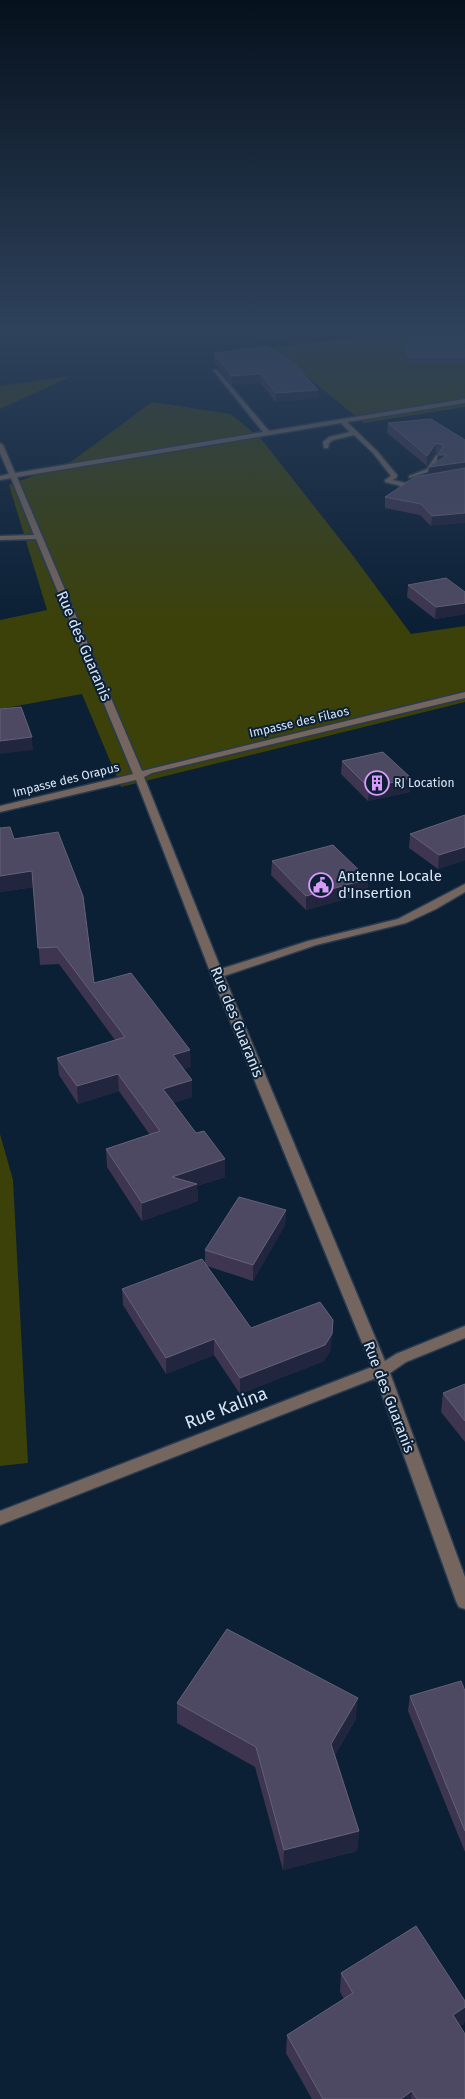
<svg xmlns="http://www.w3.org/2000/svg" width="465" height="2099" font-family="'Fira Sans',sans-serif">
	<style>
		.green { fill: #3c410a }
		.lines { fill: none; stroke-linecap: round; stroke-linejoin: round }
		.minor-casing { stroke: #283b50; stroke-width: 3 }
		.minor { fill: #74655e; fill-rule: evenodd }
		.wall { fill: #3e3650 }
		.shaded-wall { fill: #22253e }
		.building { fill: #4e4962; stroke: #646179 }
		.labels { text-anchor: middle; stroke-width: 4; stroke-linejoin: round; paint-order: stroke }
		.far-street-label { font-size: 12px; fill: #d8e5f4; stroke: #0b1f35 }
		.far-poi-label { font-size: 12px; fill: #d8e5f4; stroke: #0b1f35; text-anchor: start }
		.street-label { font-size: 15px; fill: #d8e5f4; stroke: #0b1f35 }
		.poi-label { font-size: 15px; fill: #d8e5f4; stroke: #0b1f35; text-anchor: start }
		.near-street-label { font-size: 18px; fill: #d8e5f4; stroke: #0b1f35 }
	</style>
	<rect width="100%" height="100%" fill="#0b1f35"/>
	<path class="green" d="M403 327H465V407L364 423 272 348 406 331Z
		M72 376 0 409V386Z
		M152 402 231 414 262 440 354 557 411 634 465 626V702L121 787 82 694 0 709V620L47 610 9 485 72 461Z
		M0 1134 13 1180 28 1463 0 1466Z"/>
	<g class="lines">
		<g class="minor-casing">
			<path id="minor" d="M213 370H217L269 431 465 399V403L347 422 377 451 397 475V477L393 480 405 483 418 479 421 481 405 487 385 482V480L391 476 373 453 354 435 333 440 329 443 328 448H324L323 442 329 437 350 432 341 423 17 477 142 771 465 692V698L152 773 144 777 221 969 308 941 398 919 465 884V892L436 909 406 923 316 945 224 976 385 1361 396 1354 465 1326V1338L406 1362 390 1373 465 1577V1609L459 1607 456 1601 376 1378 0 1525V1511L372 1367 211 974 136 780 0 812V806L133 774 36 539 0 540V536L34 535 11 478 0 480V476L9 474 0 453V443L3 445 15 473 263 432Z
				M436 455 441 456 431 471 409 478V476L427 469Z"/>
		</g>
		<use href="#minor" class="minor"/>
	</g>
	<path class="wall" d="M243 327H375L351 335H342L336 328 264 339Z
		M465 333V364H406V338Z
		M214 353 318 390V398L276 402 260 383 232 385 214 361Z
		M388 423 465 440 431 526 420 515 385 508V497L428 474 429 467 437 461 438 454 435 453 427 466 387 433Z
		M408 585 465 592V614L435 619 407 597Z
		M342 761 410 792 368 801 341 774Z
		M465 815V860L438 869 409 848 410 834Z
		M14 839 94 983 191 1067 184 1069 192 1097 173 1103 196 1133 225 1159V1177L197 1186 198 1201 142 1221 107 1167 106 1149 150 1135 119 1091 78 1104 59 1075 57 1058 115 1040 59 964 40 965 34 887 0 892Z
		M272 861 368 879 367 893 306 910 271 875Z
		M286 1210 285 1225 253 1281 207 1266 251 1328 331 1349 324 1361 240 1394 214 1355 166 1374 123 1305 122 1289 205 1264V1250Z
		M465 1384V1442L441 1412 443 1393Z
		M465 1691V1852L408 1711 410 1696Z
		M177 1703 356 1719 335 1755 359 1831 357 1851 283 1870 255 1767 177 1723Z
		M341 1973 465 2001V2018L464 2024 460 2026 465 2099H312L286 2053 287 2035 344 1999 340 1992Z"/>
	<path class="shaded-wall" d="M285 327H336V328L264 339V331Z
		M351 327H375L351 335Z
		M261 374 260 383 232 385V376Z
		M318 390V398L276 402V393Z
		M436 443 435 453 427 466V456Z
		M438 455H447L437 465Z
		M465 462V472L428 477 429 467Z
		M465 513V523L431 526 432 516Z
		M465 603V614L435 619 436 607Z
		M32 737 33 750 0 754V741Z
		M411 778 410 792 368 801 369 788Z
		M465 847V860L438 869 439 855Z
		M32 871 34 887 0 892V876Z
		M368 879 367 893 306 910V896Z
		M190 1050 191 1067 174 1073 173 1055Z
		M118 1074 119 1091 78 1104 77 1086Z
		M192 1080V1097L163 1106V1089Z
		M225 1159V1177L197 1186 198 1201 142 1221V1203L172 1177Z
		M286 1210 285 1225 253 1281V1265Z
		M333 1320 331 1349 324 1361 240 1394V1378Z
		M214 1339V1355L166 1374V1358Z
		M358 1698 356 1719 330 1764 331 1744Z
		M359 1831 357 1851 283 1870 284 1850Z
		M465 2007V2018L464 2024 449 2033 453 2015Z
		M412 2091 411 2099H401Z"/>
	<path class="building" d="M258 327H285L264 331Z
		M465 333V357H407L406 338Z
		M267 346 293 362 318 390 276 393 261 374 232 376 214 353Z
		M431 419 465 440V462L429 467 447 455H438L444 445 436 443 427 456 388 423Z
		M465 468V513L432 516 421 504 385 497 415 477Z
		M446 578 465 592V603L436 607 408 585Z
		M21 707 32 737 0 741V709Z
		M383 752 411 778 369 788 342 761Z
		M465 815V847L439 855 410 834Z
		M10 827 14 839 58 832 83 896 94 983 131 973 190 1050 173 1055 192 1080 163 1089 196 1133 204 1131 225 1159 172 1177 197 1184 142 1203 106 1149 160 1131 118 1074 77 1086 57 1058 125 1037 57 947 38 948 32 871 0 876V828Z
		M333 845 368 879 306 896 272 861Z
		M239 1197 286 1210 253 1265 205 1250Z
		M202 1259 251 1328 320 1302 333 1320 332 1334 325 1345 240 1378 214 1339 166 1358 122 1289Z
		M465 1384V1421L443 1393Z
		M227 1629 358 1698 331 1744 359 1831 284 1850 256 1747 177 1703Z
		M461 1681 465 1691V1831L410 1696Z
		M416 1926 465 2001V2007L453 2015 465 2034V2099H417L412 2091 401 2099H323L287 2035 353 1993 341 1973Z"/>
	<linearGradient id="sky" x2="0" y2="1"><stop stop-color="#06111d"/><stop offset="0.53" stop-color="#2e425c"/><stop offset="1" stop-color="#2e425c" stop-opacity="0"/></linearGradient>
	<rect width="465" height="621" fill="url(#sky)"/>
	<defs>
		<g id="building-ring" transform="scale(1.25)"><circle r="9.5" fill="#0b1f35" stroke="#d89af8" stroke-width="1.5"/><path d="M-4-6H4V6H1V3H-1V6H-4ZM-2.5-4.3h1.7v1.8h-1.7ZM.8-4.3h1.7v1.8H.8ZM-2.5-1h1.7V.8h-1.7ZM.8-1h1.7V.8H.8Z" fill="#d89af8"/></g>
		<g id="civic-ring" transform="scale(1.25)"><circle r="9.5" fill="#0b1f35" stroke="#d89af8" stroke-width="1.5"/><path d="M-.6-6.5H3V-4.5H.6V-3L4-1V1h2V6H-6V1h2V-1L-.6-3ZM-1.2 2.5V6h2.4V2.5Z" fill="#d89af8"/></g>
	</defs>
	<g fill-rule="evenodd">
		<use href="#building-ring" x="377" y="783"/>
		<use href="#civic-ring" x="321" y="885"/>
	</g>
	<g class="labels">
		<g class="far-street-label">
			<text transform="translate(299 722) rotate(-13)" y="4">Impasse des Filaos</text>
			<text transform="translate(66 780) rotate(-14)" y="4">Impasse des Orapus</text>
		</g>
		<g class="far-poi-label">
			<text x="394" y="787">RJ Location</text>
		</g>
		<g class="street-label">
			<text transform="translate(84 646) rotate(67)" y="5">Rue des Guaranis</text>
			<text transform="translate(237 1022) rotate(68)" y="5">Rue des Guaranis</text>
			<text transform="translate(389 1397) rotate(69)" y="5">Rue des Guaranis</text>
		</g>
		<g class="poi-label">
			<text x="338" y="881">Antenne Locale<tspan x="338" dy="17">d'Insertion</tspan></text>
		</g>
		<g class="near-street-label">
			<text transform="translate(226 1408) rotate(-21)" y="6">Rue Kalina</text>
		</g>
	</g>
</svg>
